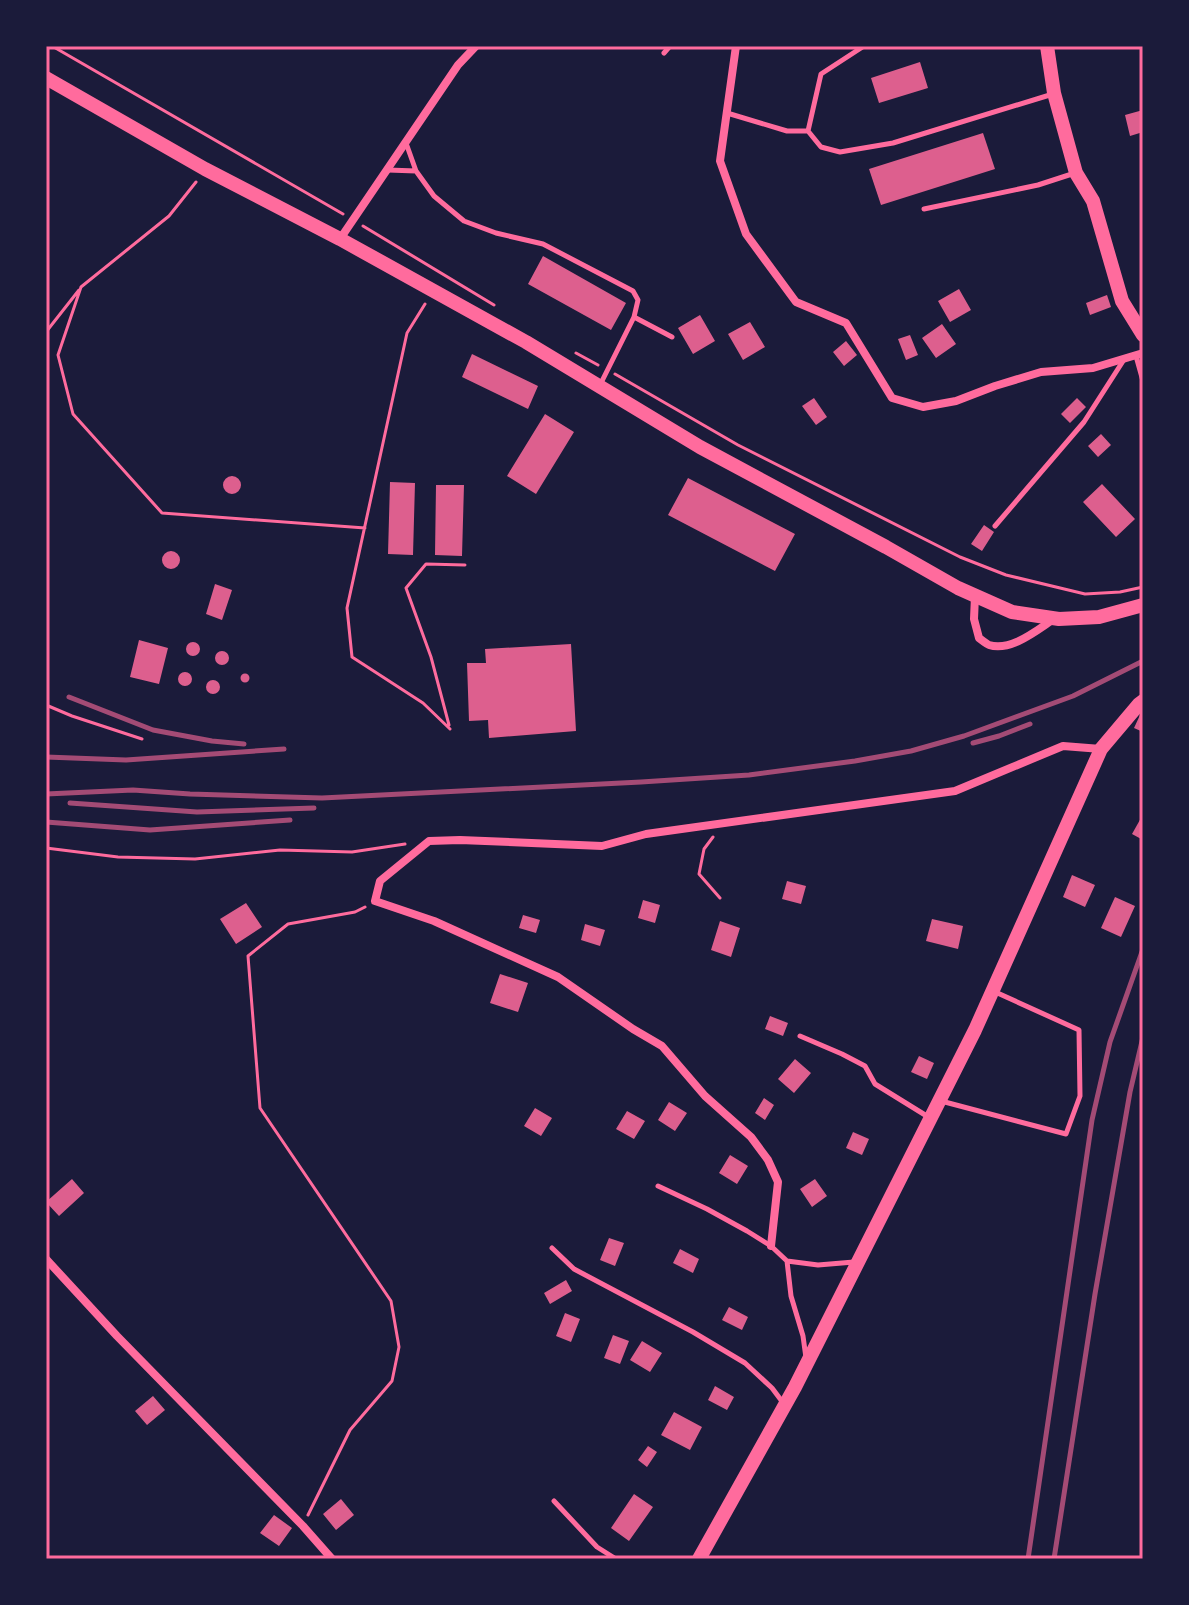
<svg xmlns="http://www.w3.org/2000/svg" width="1189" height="1605" font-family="'Nunito Sans',sans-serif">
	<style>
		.building { fill: #dd5f8e }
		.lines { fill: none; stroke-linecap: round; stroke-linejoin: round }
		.path { stroke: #ff6b9d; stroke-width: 3 }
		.service { stroke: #ff6b9d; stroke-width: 5 }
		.minor { stroke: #ff6b9d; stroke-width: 8 }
		.secondary { stroke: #ff6b9d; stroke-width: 14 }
		.rail { stroke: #a44b75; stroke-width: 5 }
		.neatline { fill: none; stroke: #ff6b9d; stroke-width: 3 }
	</style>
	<rect width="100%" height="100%" fill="#1b1b3a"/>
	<path class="building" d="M920 62 928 88 879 103 871 78Z
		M1143 110V132L1130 136 1125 115Z
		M983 133 995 169 881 205 869 169Z
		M543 256 626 303 611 330 528 284Z
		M959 289 971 310 950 322 938 301Z
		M1107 295 1111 307 1090 315 1086 303Z
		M700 315 715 341 693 354 678 328Z
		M750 322 765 347 743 360 728 334Z
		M942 324 956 344 936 358 922 338Z
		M910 335 918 355 906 360 898 339Z
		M846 341 857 355 844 366 833 352Z
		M472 354 538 386 528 409 462 377Z
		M814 398 827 417 816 425 802 406Z
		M1077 398 1086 407 1070 423 1061 414Z
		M545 414 574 432 536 494 507 476Z
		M1101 434 1111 445 1098 457 1088 446Z
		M223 485a9 9 0 1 1 18 0a9 9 0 1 1-18 0Z
		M688 478 795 534 775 571 668 515Z
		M390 482 415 483 413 555 388 554Z
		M1102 484 1135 519 1116 537 1083 502Z
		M436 485H464L462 556 435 555Z
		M984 525 994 532 982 551 971 544Z
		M162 560a9 9 0 1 1 18 0a9 9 0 1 1-18 0Z
		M215 584 232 590 222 620 206 614Z
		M139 640 168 648 159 684 130 677Z
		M186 649a7 7 0 1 1 14 0a7 7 0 1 1-14 0Z
		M571 644 576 731 489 738 488 720 469 721 467 663H486L485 649Z
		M215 658a7 7 0 1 1 14 0a7 7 0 1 1-14 0Z
		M178 679a7 7 0 1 1 14 0a7 7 0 1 1-14 0Z
		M240.5 678a4.5 4.5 0 1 1 9 0a4.5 4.5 0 1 1-9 0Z
		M206 687a7 7 0 1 1 14 0a7 7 0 1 1-14 0Z
		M1140 715 1143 716V732L1134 728Z
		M1141 818 1143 819V840L1132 834Z
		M1072 875 1095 885 1085 907 1063 897Z
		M787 881 806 886 801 904 782 899Z
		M1115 897 1135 906 1121 937 1101 928Z
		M643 900 660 905 655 923 638 918Z
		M246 903 262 927 236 944 220 919Z
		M523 915 540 920 536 933 519 928Z
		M932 919 963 926 958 949 926 941Z
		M720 921 740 928 731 957 711 950Z
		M585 924 605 930 600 946 581 940Z
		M500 974 528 983 518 1012 490 1003Z
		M770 1016 788 1023 783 1036 765 1029Z
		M919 1056 934 1063 927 1079 911 1072Z
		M795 1059 811 1073 794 1093 778 1079Z
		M764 1098 774 1105 765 1120 755 1113Z
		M669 1102 687 1113 675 1131 658 1120Z
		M535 1108 552 1118 541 1136 524 1126Z
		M627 1111 645 1121 634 1139 616 1129Z
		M853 1132 869 1139 862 1155 846 1148Z
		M730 1155 748 1166 737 1184 719 1173Z
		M72 1179 84 1193 59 1216 46 1202Z
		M815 1179 827 1196 812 1207 800 1189Z
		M609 1238 624 1243 615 1266 600 1260Z
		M680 1249 699 1259 693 1273 673 1263Z
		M566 1280 572 1291 550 1304 544 1293Z
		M729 1307 748 1317 742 1330 722 1320Z
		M565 1313 580 1319 571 1342 556 1336Z
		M613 1335 629 1341 620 1364 604 1358Z
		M642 1341 662 1353 650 1372 630 1360Z
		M715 1386 734 1397 727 1410 708 1400Z
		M153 1396 165 1410 147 1425 135 1411Z
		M674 1412 702 1427 690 1450 661 1435Z
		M648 1446 657 1452 647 1467 638 1460Z
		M634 1494 653 1507 629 1541 611 1528Z
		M341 1499 354 1515 336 1530 323 1514Z
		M274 1515 292 1528 279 1546 260 1533Z"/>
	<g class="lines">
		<path class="path" d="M52 46 343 214
			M196 182 169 216 81 287 58 355 73 414 162 513 365 528
			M363 226 494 305
			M425 304 407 333 347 608 352 657 423 703 450 729
			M46 332 79 290
			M576 353 598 365
			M615 374 738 445 960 557 1006 575 1085 594 1120 592 1143 587
			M46 705 72 716 142 739
			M449 725 431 657 406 588 426 564 465 565
			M713 837 704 849 699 874 720 898
			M46 848 118 857 195 859 280 850 352 852 405 844
			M308 1515 350 1430 392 1381 399 1347 391 1301 260 1108 248 956 288 924 355 912 365 907"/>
		<path class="service" d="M664 53 670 46
			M727 113 787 131H808L821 147 840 152 893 143 1053 94
			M808 131 821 74 864 46
			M406 143 416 171 434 196 464 221 496 233 543 244 633 291 638 300 634 317 601 383
			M388 170 416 171
			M924 209 1038 185 1075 173
			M634 317 672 337
			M1136 356 1143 381
			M995 526 1084 422 1125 358
			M800 1036 842 1054 865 1066 875 1084 930 1118
			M941 1101 1066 1134 1080 1096 1079 1030 993 991
			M658 1186 707 1209 747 1231 771 1246 787 1261 818 1265 854 1262
			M552 1248 574 1269 693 1332 745 1363 772 1388 784 1404
			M787 1261 791 1296 803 1336 806 1358
			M554 1501 597 1547 616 1559"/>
		<path class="minor" d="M736 46 720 161 746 234 796 302 846 323 892 398 923 407 956 401 995 386 1041 372 1093 368 1143 353
			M340 239 458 65 476 46
			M975 596 974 619 979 638C979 638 988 645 989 645 1011 652 1037 630 1054 619
			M771 1246 778 1182 768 1160 751 1137 705 1096 662 1046 633 1029 558 977 434 921 375 901 380 881 429 841 460 840 602 846 646 834 955 791 1063 746 1101 749
			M46 1259 117 1336 303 1526 332 1559"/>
		<path class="secondary" d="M1047 46 1054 93 1076 173 1093 201 1122 301 1143 335
			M46 78 205 169 340 239 526 342 700 447 886 547 958 588 1012 612 1059 619 1099 617 1143 605
			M699 1559 795 1387 975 1030 1101 749 1139 704 1143 701"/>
		<path class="rail" d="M69 697 153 730 212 741 244 744
			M973 743 999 736 1030 724
			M46 757 126 760 284 749
			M46 794 133 790 190 794 322 798 641 782 749 775 855 761 911 751 964 736 1073 696 1143 661
			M70 803 197 812 314 808
			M46 822 150 830 290 820
			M1028 1559 1092 1120 1110 1042 1143 949
			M1054 1559 1095 1294 1130 1092 1143 1037"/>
	</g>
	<rect width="1189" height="1605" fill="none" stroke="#1b1b3a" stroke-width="96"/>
	<rect x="48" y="48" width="1093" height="1509" class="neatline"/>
</svg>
